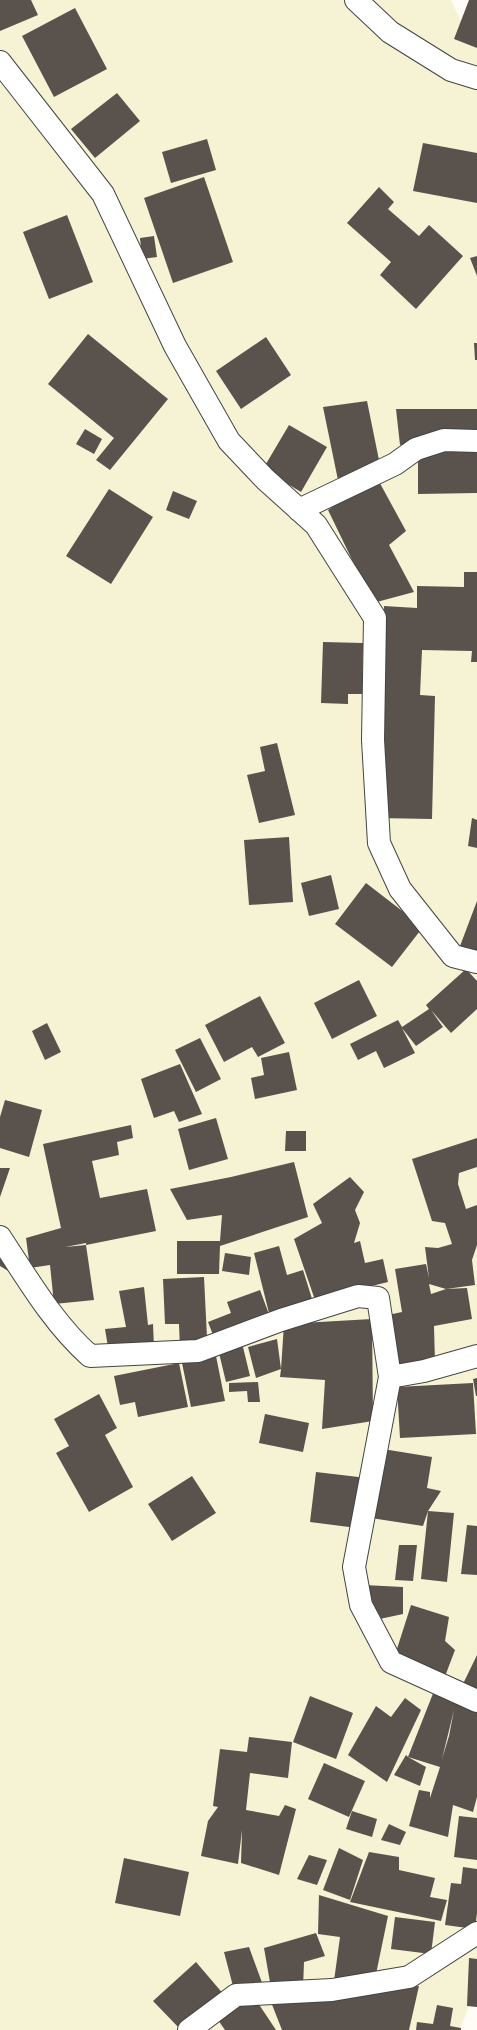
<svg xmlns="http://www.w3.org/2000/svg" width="477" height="2030" font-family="'Times New Roman',serif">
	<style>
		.farmland { fill: #f6f3d4 }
		.building { fill: #5a524d; fill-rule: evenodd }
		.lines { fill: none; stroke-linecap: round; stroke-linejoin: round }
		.minor-casing { stroke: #444; stroke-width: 24 }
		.minor { stroke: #fff; stroke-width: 22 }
	</style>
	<rect width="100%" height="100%" fill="#fffdf5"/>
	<path class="farmland" d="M0 0H451L462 23 477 35V1983L460 2030H0Z"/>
	<path class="building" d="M0 0H31L38 15 0 31Z
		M469 0H477V48L454 39Z
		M75 8 107 69 54 97 22 36Z
		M117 93 140 121 95 158 71 129Z
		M207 139 216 170 171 183 162 152Z
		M423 143 477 153V203L413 191Z
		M204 177 233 262 173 283 144 198Z
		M379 187 394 202 388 209 419 236 429 225 463 256 416 309 380 275 391 262 347 223Z
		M67 215 93 282 49 299 23 232Z
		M154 236 157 257 142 259 140 238Z
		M477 256V276L470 258Z
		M88 334 168 399 110 470 96 460 114 438 48 384Z
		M266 337 291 375 241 409 216 371Z
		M474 343H477V360H475Z
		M367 401 380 465 339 485 323 407Z
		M396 409H477V437L443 436 400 445Z
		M289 425 327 447 301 492 263 469Z
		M85 429 102 439 94 454 76 444Z
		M418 452H477V493L418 494Z
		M376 476 406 531 389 545 414 592 373 603 328 510Z
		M109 489 153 517 111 584 66 556Z
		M173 491 197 501 189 519 166 510Z
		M464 572H477V662H471L472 651 422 650 420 695 435 696 432 819 378 818 384 606 417 608V586L464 587Z
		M323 642 363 643 362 694H348V704L321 703Z
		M277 743 295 815 259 823 247 775 265 771 260 747Z
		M472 818 477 820V848L468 846Z
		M289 837 293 902 249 905 244 840Z
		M331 875 339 909 309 916 301 883Z
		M366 883 423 927 392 967 335 924Z
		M477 901V957L457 954Z
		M466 969 477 981V1009L451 1033 431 1010 443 1027 416 1046 402 1028 415 1053 384 1068 376 1051 358 1060 350 1044 398 1020 402 1027 429 1009 426 1005Z
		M359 980 377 1016 332 1039 314 1003Z
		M260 996 285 1043 258 1057 252 1047 224 1062 205 1025Z
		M47 1023 61 1052 45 1060 32 1031Z
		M200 1038 221 1079 196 1092 175 1050Z
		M289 1052 297 1090 255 1099 251 1078 264 1075 261 1058Z
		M180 1064 202 1114 179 1122 174 1111 154 1118 141 1079Z
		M5 1100 42 1110 29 1157 0 1148V1117Z
		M216 1118 228 1159 189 1170 178 1129Z
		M131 1125 133 1138 117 1142 119 1155 92 1161 100 1198 147 1189 156 1231 86 1245V1243L65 1247 86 1245 94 1300 54 1304 50 1265 30 1268 26 1238 61 1228 43 1144Z
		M286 1131H306V1151H285Z
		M477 1138V1167L459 1173 458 1184 466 1209 477 1205V1245L472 1260 475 1285 446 1289 429 1284 431 1294 446 1289 467 1288 472 1319 434 1326 435 1363 398 1370 388 1315 402 1312 395 1269 426 1264 429 1278 425 1247 438 1248 452 1244 445 1223 432 1221 412 1159Z
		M294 1162 308 1217 220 1246 219 1274H177V1241H220L222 1215 187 1220 170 1189 231 1177Z
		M0 1168H10L0 1197Z
		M350 1177 364 1192 355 1210 360 1223 354 1243 360 1241 365 1263 383 1259 388 1282 315 1300 294 1239 322 1223 313 1204Z
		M279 1246 287 1275 303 1270 313 1302 215 1340 208 1322 231 1313 227 1302 260 1290 270 1317 254 1253Z
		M0 1248 15 1275 0 1266Z
		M225 1253 251 1257 249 1275 222 1271Z
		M204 1277 207 1338 180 1349 179 1324H165L163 1279Z
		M144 1287 148 1325 153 1324 154 1347H108L105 1329 126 1327 119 1291Z
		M372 1319 373 1421 322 1429 325 1380 280 1377 281 1369 256 1378 248 1347 277 1339 281 1369 284 1324Z
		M243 1347 250 1376 226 1382 219 1353Z
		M216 1356 225 1401 191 1407 182 1363Z
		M179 1363 188 1407 138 1417 135 1402 120 1405 114 1376Z
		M477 1378V1396H476L473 1379Z
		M258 1382 260 1402H248L247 1391 229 1392V1383Z
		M473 1383 476 1434 400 1438 397 1387Z
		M99 1394 117 1428 105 1435 133 1487 89 1512 56 1453 69 1446 54 1419Z
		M265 1414 309 1423 303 1452 259 1443Z
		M383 1449 432 1457 427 1488 441 1491 428 1511 454 1513 447 1582 421 1579 428 1511 423 1526 371 1518Z
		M316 1472 367 1478 357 1528 310 1522Z
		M192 1476 216 1513 172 1541 148 1504Z
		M467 1525 477 1526V1575L461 1574Z
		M399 1545H417L413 1581 395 1580Z
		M364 1585 403 1587V1614L375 1620Z
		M411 1605 449 1617 445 1641 455 1650 444 1679 396 1652Z
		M477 1655V1693L462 1686Z
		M434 1691 477 1710V1797L473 1812 453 1805 448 1837 409 1826 419 1790 430 1792V1798L440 1767 408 1757 426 1767 420 1786 394 1775 406 1755 408 1757ZM454 1710 449 1736 442 1759Z
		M310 1696 353 1713 336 1759 293 1742Z
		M405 1698 421 1710 387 1782 348 1755 376 1706 391 1717Z
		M249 1737 292 1742 288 1778 250 1773 246 1810 279 1816 285 1805 296 1809 279 1875 241 1863 242 1830 238 1864 201 1856 208 1821 218 1807 213 1806 220 1749 247 1752Z
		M324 1763 365 1781 349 1817 308 1799Z
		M352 1811 377 1819 372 1837 346 1829Z
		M459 1816 477 1818V1860L454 1857Z
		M389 1824 406 1832 400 1845 381 1840Z
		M339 1848 363 1860 350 1900 323 1890Z
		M369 1852 399 1857V1870L435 1878 430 1897 447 1900 441 1921 350 1902Z
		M309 1855 327 1860 317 1885 297 1879Z
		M124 1858 189 1872 180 1916 115 1903Z
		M463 1867 477 1869V1913L475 1929 445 1925 451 1883 461 1884Z
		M319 1895 388 1916 375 1979 334 1981 340 1937 318 1934Z
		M395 1917 435 1922 431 1954 391 1949Z
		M316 1933 325 1956 304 1962 303 1989 271 1988 264 1948Z
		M249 1947 264 1988 234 1990 224 1952Z
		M469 1958 477 1959V2007L467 2006Z
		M196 1962 225 1996 181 2030 153 2001Z
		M419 1986 409 2030H282L269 1997Z
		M254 1997 276 2030H225L218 2020Z
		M437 2005 453 2008 450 2026 461 2028V2030H416L417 2022 433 2024Z"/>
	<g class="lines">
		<g class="minor-casing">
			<path id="minor" d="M356 0 390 32 451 70 477 78
				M0 62 103 194 175 346 229 441 265 479 316 525 375 618 373 740 379 843 400 889 453 956 477 962
				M299 510 395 464 416 449 444 440 477 441
				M0 1237C27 1278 53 1323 90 1356L198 1351 281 1320 358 1296 378 1298 390 1377 424 1371 477 1356
				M390 1377 354 1567 361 1605 391 1662 477 1701
				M189 2030 236 1995 332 1990 409 1977 477 1933"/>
		</g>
		<use href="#minor" class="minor"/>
	</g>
</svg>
